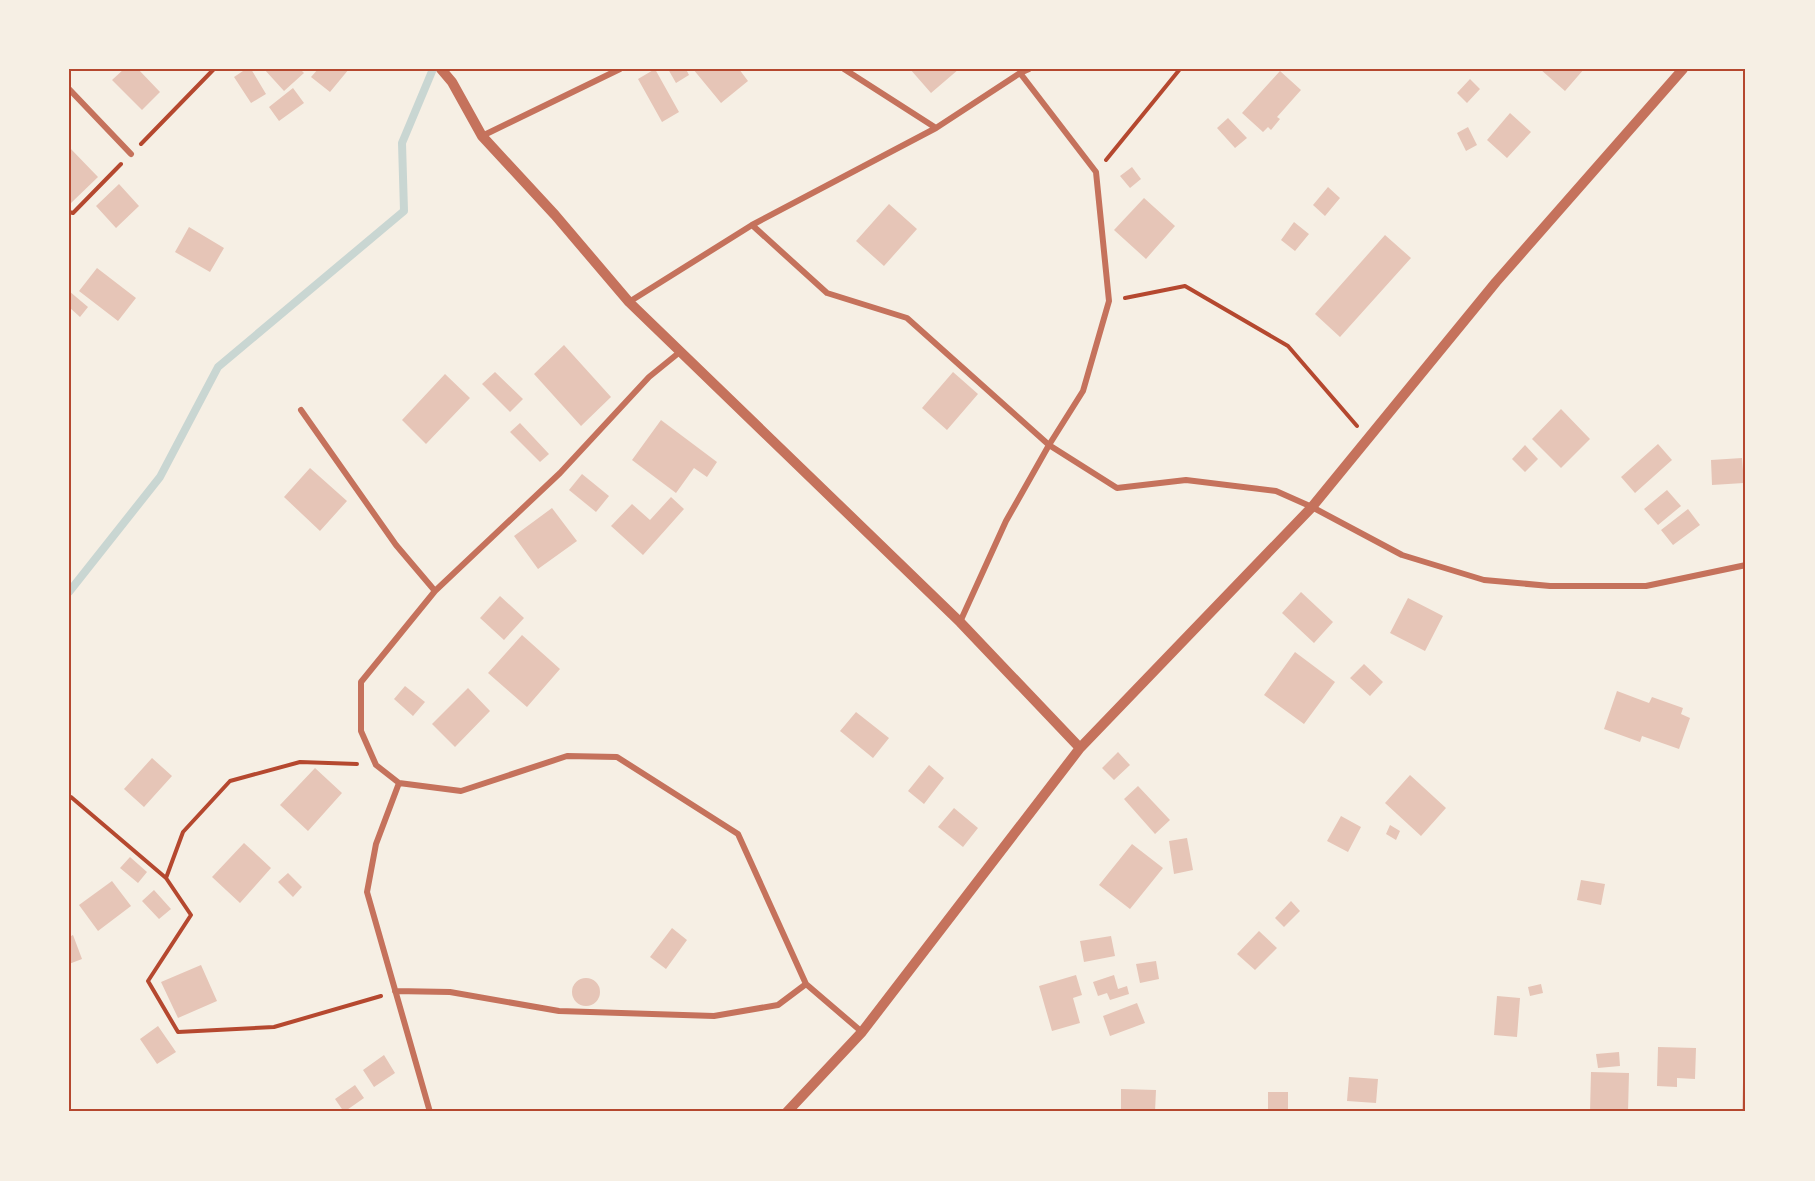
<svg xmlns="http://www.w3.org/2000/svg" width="1815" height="1181" font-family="'Fira Sans',sans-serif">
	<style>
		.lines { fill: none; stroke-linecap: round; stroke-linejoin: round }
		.stream { stroke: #c9d6d2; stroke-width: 8 }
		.building { fill: #e6c5b7 }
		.path { stroke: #b5482f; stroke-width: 4 }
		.minor { stroke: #c5725c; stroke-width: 6 }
		.tertiary { stroke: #c5725c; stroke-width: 10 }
		.neatline { fill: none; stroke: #b5482f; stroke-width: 2 }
	</style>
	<rect width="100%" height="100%" fill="#f6efe4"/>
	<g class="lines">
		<path class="stream" d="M69 592 160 477 218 367 404 211 402 143 433 69"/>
	</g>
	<path class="building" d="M124 69H138L160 92 142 110 112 80Z
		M246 69H251L266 94 251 103 234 77Z
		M264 69H300L304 73 284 91Z
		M318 69H349L330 92 311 77Z
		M655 69 679 112 662 122 638 79Z
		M668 69H686L689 75 676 83Z
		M693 69H739L748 81 721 103Z
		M910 69H959L931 93Z
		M1540 69H1584L1565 91Z
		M1280 71 1301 90 1277 117 1280 119 1271 130 1268 127 1263 132 1242 113Z
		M1470 79 1480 89 1467 103 1457 93Z
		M293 88 304 103 279 121 269 107Z
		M1510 113 1531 132 1507 158 1487 140Z
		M1228 118 1247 138 1235 148 1217 128Z
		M1468 127 1477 145 1466 151 1457 133Z
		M69 147 98 177 71 203 69 201Z
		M1132 167 1141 179 1130 188 1120 176Z
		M119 184 139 206 116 228 96 206Z
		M1328 187 1340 198 1325 216 1313 205Z
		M1144 198 1175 226 1146 259 1114 230Z
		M889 204 917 229 884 266 856 241Z
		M1294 222 1309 234 1295 251 1281 240Z
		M189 227 224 248 210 272 175 252Z
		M1385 235 1411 258 1340 337 1315 314Z
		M97 268 136 298 118 321 79 291Z
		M69 291 88 307 80 317 69 307Z
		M564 345 611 397 581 426 534 374Z
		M495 372 523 399 510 412 482 384Z
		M953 372 978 394 947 430 922 408Z
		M445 374 470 398 426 444 402 420Z
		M1561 409 1590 439 1561 468 1532 439Z
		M661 420 717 462 707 477 694 468 676 493 632 460Z
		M520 423 549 454 540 462 510 432Z
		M1658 444 1672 460 1635 493 1621 477Z
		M1525 445 1538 459 1525 472 1512 459Z
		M1742 458 1744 483 1712 485 1711 460Z
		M310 468 347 501 320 531 284 497Z
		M582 474 609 496 596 512 569 490Z
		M1667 490 1681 506 1658 525 1644 509Z
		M671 497 684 509 643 555 611 526 632 504 650 520Z
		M552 508 577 541 538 569 514 536Z
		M1688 509 1700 525 1673 545 1661 530Z
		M1301 592 1333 622 1314 643 1282 613Z
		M500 596 524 618 504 640 480 618Z
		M1408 598 1443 616 1425 651 1390 633Z
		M522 635 560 669 527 707 488 673Z
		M1295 652 1335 682 1304 724 1264 695Z
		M1364 664 1383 682 1370 696 1350 678Z
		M405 686 425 702 413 716 394 699Z
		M468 688 490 711 455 747 432 724Z
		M1617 691 1649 703 1652 697 1683 708 1681 714 1690 718 1679 749 1642 736 1640 742 1604 729Z
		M856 712 889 738 873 758 840 731Z
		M1118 752 1130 765 1114 780 1102 768Z
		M152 758 172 776 144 807 124 789Z
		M929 765 944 778 924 804 908 791Z
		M315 768 342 793 308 831 280 805Z
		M1410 775 1446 808 1421 836 1385 803Z
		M1138 786 1170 820 1155 834 1124 799Z
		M954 808 978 828 963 847 938 827Z
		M1341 816 1361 827 1348 852 1327 841Z
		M1390 825 1400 831 1396 840 1386 834Z
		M1187 838 1193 870 1174 874 1169 841Z
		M244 843 271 868 240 903 212 877Z
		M1132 844 1163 868 1130 909 1099 885Z
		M130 857 147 872 138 883 120 868Z
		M288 873 302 887 293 897 278 882Z
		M1581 880 1605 884 1601 905 1577 900Z
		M112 881 131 906 98 931 79 905Z
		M154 890 171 909 159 919 142 901Z
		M1291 901 1300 911 1284 927 1275 918Z
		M672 928 687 940 666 969 650 957Z
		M1259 931 1277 948 1255 970 1237 954Z
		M73 935 82 959 69 964V937Z
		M1111 936 1115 956 1084 962 1080 941Z
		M1156 961 1159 979 1140 983 1136 964Z
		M201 965 217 1001 178 1018 161 982Z
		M1076 975 1082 995 1073 998 1080 1023 1052 1031 1039 986Z
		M1114 975 1118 989 1127 986 1129 994 1110 1000 1107 993 1098 996 1093 982Z
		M572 992a14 14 0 1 1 28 0a14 14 0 1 1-28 0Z
		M1541 984 1543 993 1530 996 1528 987Z
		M1497 996 1520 998 1517 1037 1494 1035Z
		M1137 1003 1145 1023 1110 1036 1103 1016Z
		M158 1026 176 1052 157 1064 140 1039Z
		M1658 1047 1696 1048 1695 1079 1677 1078V1087L1657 1086Z
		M1619 1052 1620 1066 1598 1068 1596 1054Z
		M384 1055 395 1073 374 1087 363 1070Z
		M1591 1072 1629 1073 1628 1112H1590Z
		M1349 1077 1378 1079 1376 1103 1347 1101Z
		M1743 1082H1746V1112H1742Z
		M355 1085 364 1098 344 1112 335 1099Z
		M1121 1089 1156 1090 1155 1112H1121Z
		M1268 1092H1288V1112H1268Z"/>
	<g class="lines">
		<path class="path" d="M141 144 214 69
			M1106 160 1180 69
			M69 212 73 213 121 164
			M1125 298 1185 286 1288 346 1357 426
			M69 799 71 797 166 878 191 915 148 981 178 1032 274 1027 381 996
			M166 878 183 832 230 781 300 762 357 764"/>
		<path class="minor" d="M844 69 936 128
			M69 89 131 154
			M482 136 620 69
			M752 225 827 293 907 318 1049 445 1117 488 1186 480 1276 491 1312 507 1402 555 1484 580 1550 586H1646L1746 565
			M629 302 752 225 936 128 1020 73 1029 69
			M681 351 649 377 560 473 435 591 361 682V731L376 765 399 783 461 791 567 756 617 757 738 834 806 984 862 1032
			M301 410 396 545 435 591
			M960 622 1006 521 1049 445 1083 391 1109 301 1096 172 1020 73
			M399 783 376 844 367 892 430 1112
			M395 991 450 992 559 1011 714 1016 778 1005 806 984"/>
		<path class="tertiary" d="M441 69 452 82 482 136 555 215 629 302 960 622 1080 748
			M787 1112 862 1032 1080 748 1312 507 1496 282 1683 69"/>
	</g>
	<rect width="1815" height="1181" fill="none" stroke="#f6efe4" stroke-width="141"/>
	<rect x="70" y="70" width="1674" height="1040" class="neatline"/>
</svg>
